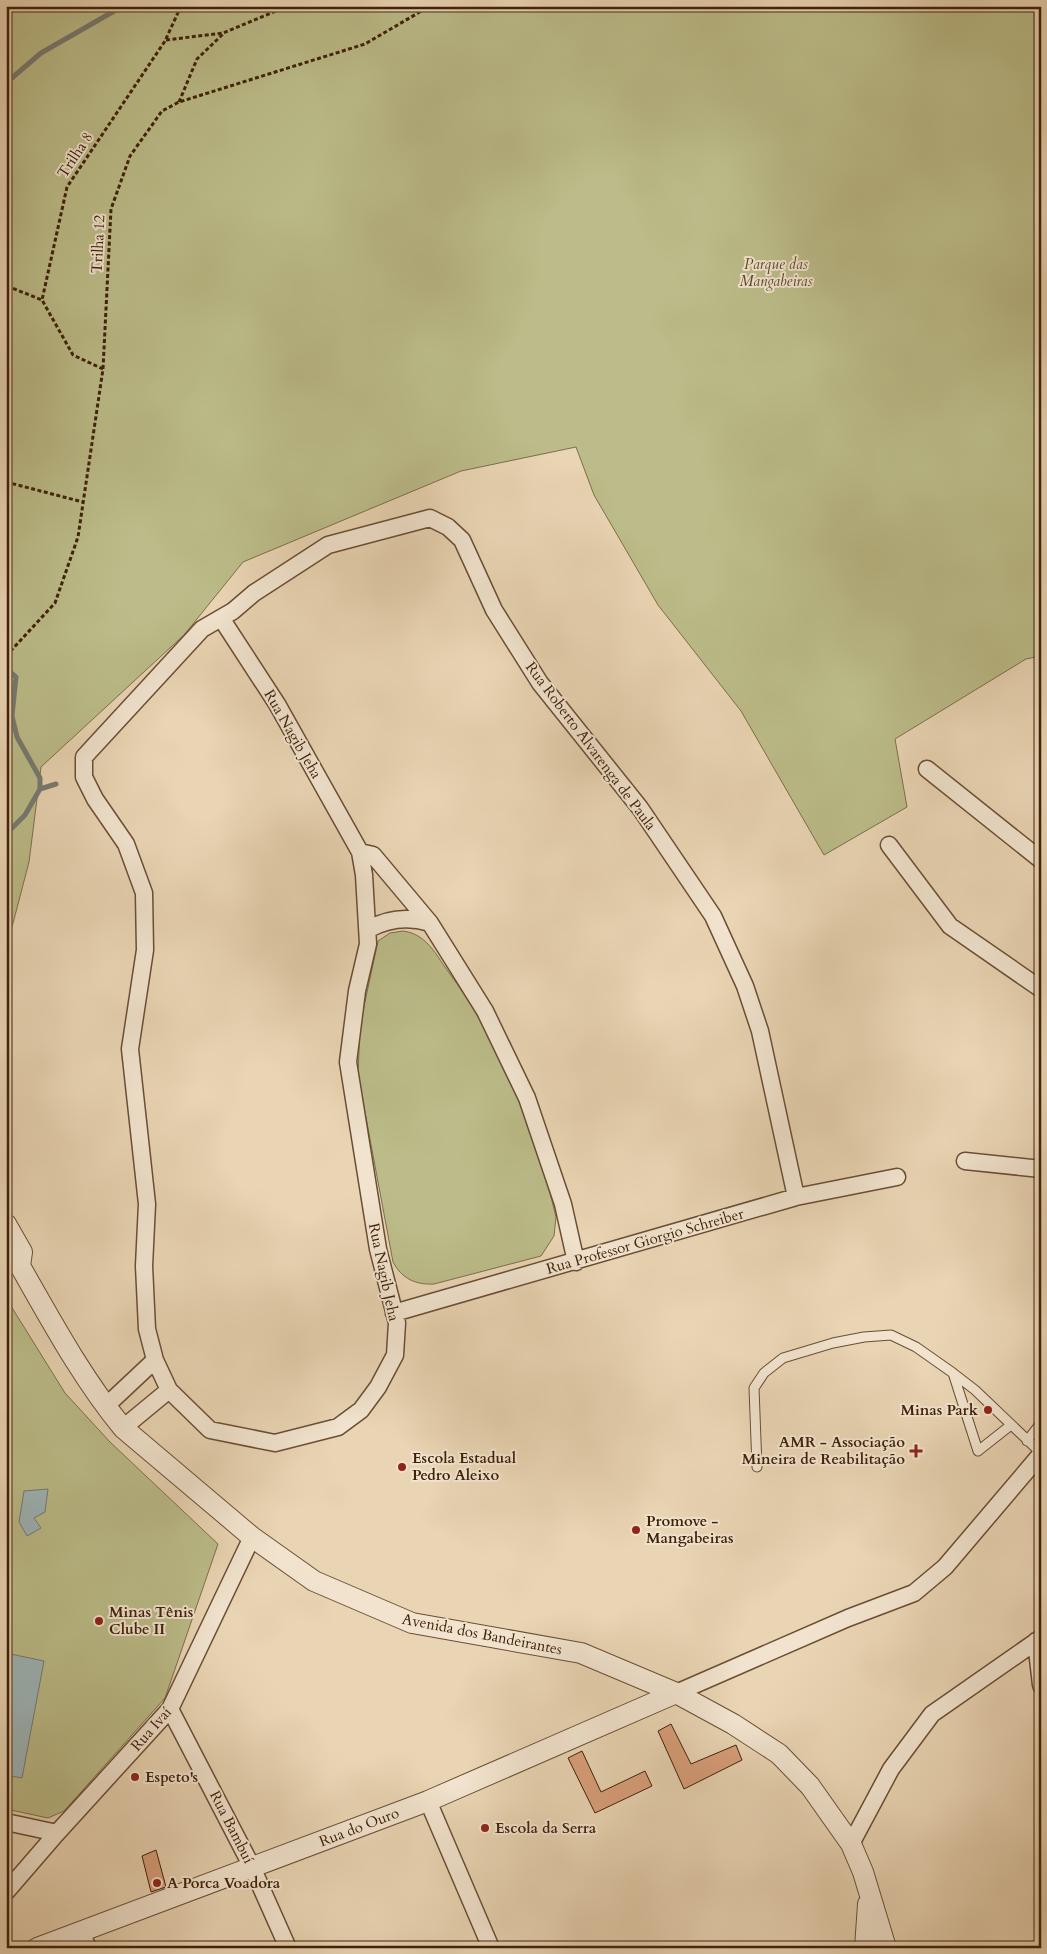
<svg xmlns="http://www.w3.org/2000/svg" width="1047" height="1954" font-family="Cardo,serif">
	<style>
		.green { fill: #bbbc89; stroke: #7d6e4a }
		.water { fill: #9db5b8; stroke: #777a72 }
		.lines { fill: none; stroke-linecap: round; stroke-linejoin: round }
		.stream { stroke: #777a72; stroke-width: 5 }
		.building { fill: #d89e7a; stroke: #3f210a }
		.service-casing { stroke: #6a4e34; stroke-width: 11 }
		.minor-casing { stroke: #6a4e34; stroke-width: 19 }
		.tertiary-casing { stroke: #6a4e34; stroke-width: 22 }
		.path { stroke: #3f210a; stroke-width: 3; stroke-dasharray: 4 2.5; stroke-linecap: butt }
		.service { stroke: #f1e3ce; stroke-width: 9 }
		.minor { stroke: #f1e3ce; stroke-width: 16 }
		.tertiary { stroke: #f1e3ce; stroke-width: 20 }
		.poi-dot { fill: #8f2418; stroke: #f1e3ce; stroke-width: 2 }
		.labels { text-anchor: middle; stroke-width: 4; stroke-linejoin: round; paint-order: stroke }
		.street-label { font-size: 15px; fill: #3f210a; stroke: #f1e3ce }
		.park-label { font-size: 15px; font-style: italic; fill: #5e482a; stroke: #f1e3ce }
		.poi-label { font-size: 15px; font-weight: bold; fill: #3f210a; stroke: #f1e3ce; text-anchor: start }
	</style>
	<rect width="100%" height="100%" fill="#e9d4b3"/>
	<filter id="stains"><feTurbulence type="fractalNoise" baseFrequency=".004" numOctaves="4"/><feColorMatrix values="0 0 0 0 .2 0 0 0 0 .09 0 0 0 0 .02 0 0 0 .5 -.17"/></filter>
	<radialGradient id="worn" r=".72"><stop offset=".6" stop-color="#630" stop-opacity="0"/><stop offset="1" stop-color="#630" stop-opacity=".3"/></radialGradient>
	<path class="green" d="M6 6H1041V656L1026 659 895 739 907 807 824 855 741 711 658 605 594 495 576 447 461 471 243 562 184 635 41 767 29 862 6 950Z
		M403 931C426 934 435 953 447 970 499 1039 536 1133 556 1217L554 1236 541 1256 434 1284C416 1285 402 1279 393 1262L358 1075 360 1025 378 941 390 933Z
		M6 1298 65 1393 110 1442 218 1544 165 1698 64 1811 48 1818 6 1809Z"/>
	<path class="water" d="M48 1489 45 1512 34 1518 41 1528 27 1536 19 1522 24 1491Z
		M6 1653 44 1661 22 1778 6 1775Z"/>
	<g class="lines">
		<path class="stream" d="M6 83 41 53 123 6
			M6 668 16 677 12 716 17 737 40 778V789L25 815 6 834
			M40 789 56 784"/>
	</g>
	<path class="building" d="M671 1724 691 1764 736 1745 742 1760 684 1789 658 1731Z
		M582 1751 601 1792 645 1771 652 1786 595 1813 568 1758Z
		M156 1850 166 1887 151 1892 142 1856Z"/>
	<g class="lines">
		<g class="service-casing">
			<path id="service" d="M953 1373 978 1451 1011 1425
				M1027 1441 1041 1423
				M757 1467 754 1388 764 1373 783 1358 833 1343 864 1337 891 1335 916 1347 953 1373 975 1390 1041 1453"/>
		</g>
		<g class="minor-casing">
			<path id="minor" d="M221 618 277 704 360 852 373 855 430 923 485 1011 527 1098 563 1204 576 1262
				M927 769 1041 860
				M889 845 950 926 1041 989
				M360 852 364 875 368 944 357 991 348 1062 378 1249 397 1323 395 1355 378 1387 361 1410 338 1427 275 1443 210 1430 169 1390 155 1360 147 1329 144 1266 147 1204 130 1049 145 950 144 893 126 844 95 799 84 777V757L202 629 233 611 254 593 328 545 430 518 448 527 462 540 494 610 540 683 640 808 713 916 745 986 760 1031 796 1197
				M369 929C389 918 408 916 430 923
				M965 1161 1041 1169
				M394 1313 796 1197 897 1177
				M106 1406 155 1360
				M123 1428 169 1390
				M1036 1641 1041 1685
				M676 1693 848 1618 914 1593 945 1567 1041 1454
				M170 1709 252 1867 288 1948
				M428 1801 491 1948
				M6 1822 57 1833
				M851 1844 891 1769 932 1714 1041 1638
				M6 1892 57 1833 170 1709 252 1537
				M81 1932 88 1948"/>
		</g>
		<g class="tertiary-casing">
			<path id="tertiary" d="M6 1224 22 1252 20 1266C52 1322 82 1378 123 1428L252 1537 314 1581 412 1623 581 1653 676 1693 733 1724 779 1754 810 1786 851 1844 863 1872 886 1948
				M37 1948 428 1801 676 1693
				M865 1948 868 1904"/>
		</g>
		<path class="path" d="M166 40 223 33 288 6
			M179 102 197 59 223 34
			M7 286 42 300
			M103 369 73 355 42 300 67 187 165 41 181 6
			M6 482 83 502
			M6 656 55 603 78 537 103 369 111 209 130 156 162 111 179 102 365 44 430 6"/>
		<use href="#service" class="service"/>
		<use href="#minor" class="minor"/>
		<use href="#tertiary" class="tertiary"/>
	</g>
	<g class="poi-dot">
		<circle cx="988" cy="1410" r="5"/>
		<path d="M913.5 1443.5h5v5h5v5h-5v5h-5v-5h-5v-5h5z"/>
		<circle cx="402" cy="1467" r="5"/>
		<circle cx="636" cy="1530" r="5"/>
		<circle cx="99" cy="1621" r="5"/>
		<circle cx="135" cy="1777" r="5"/>
		<circle cx="485" cy="1828" r="5"/>
		<circle cx="157" cy="1883" r="5"/>
	</g>
	<g class="labels">
		<g class="street-label">
			<text transform="translate(75 155) rotate(-57)" y="5">Trilha 8</text>
			<text transform="translate(98 244) rotate(-87)" y="5">Trilha 12</text>
			<text transform="translate(293 734) rotate(60)" y="5">Rua Nagib Jeha</text>
			<text transform="translate(591 746) rotate(53)" y="5">Rua Roberto Alvarenga de Paula</text>
			<text transform="translate(645 1241) rotate(-16)" y="5">Rua Professor Giorgio Schreiber</text>
			<text transform="translate(384 1272) rotate(78)" y="5">Rua Nagib Jeha</text>
			<text transform="translate(482 1634) rotate(11)" y="5">Avenida dos Bandeirantes</text>
			<text transform="translate(151 1729) rotate(-49)" y="5">Rua Ivaí</text>
			<text transform="translate(232 1827) rotate(63)" y="5">Rua Bambuí</text>
			<text transform="translate(359 1827) rotate(-21)" y="5">Rua do Ouro</text>
		</g>
		<g class="park-label">
			<text x="776" y="269">Parque das<tspan x="776" dy="17">Mangabeiras</tspan></text>
		</g>
		<g class="poi-label">
			<text x="978" y="1415" text-anchor="end">Minas Park</text>
			<text x="905" y="1447" text-anchor="end">AMR - Associação<tspan x="905" dy="17">Mineira de Reabilitação</tspan></text>
			<text x="412" y="1463">Escola Estadual<tspan x="412" dy="17">Pedro Aleixo</tspan></text>
			<text x="646" y="1526">Promove -<tspan x="646" dy="17">Mangabeiras</tspan></text>
			<text x="109" y="1617">Minas Tênis<tspan x="109" dy="17">Clube II</tspan></text>
			<text x="145" y="1782">Espeto's</text>
			<text x="495" y="1833">Escola da Serra</text>
			<text x="167" y="1888">A Porca Voadora</text>
		</g>
	</g>
	<rect width="1047" height="1954" fill="none" stroke="#e9d4b3" stroke-width="25"/>
	<rect x="8" y="8" width="1032" height="1939" fill="none" stroke="#3f210a" stroke-width="2.5"/>
	<rect x="12" y="12" width="1022" height="1929" fill="none" stroke="#3f210a"/>
	<rect width="100%" height="100%" filter="url(#stains)"/>
	<rect width="100%" height="100%" fill="url(#worn)"/>
</svg>
